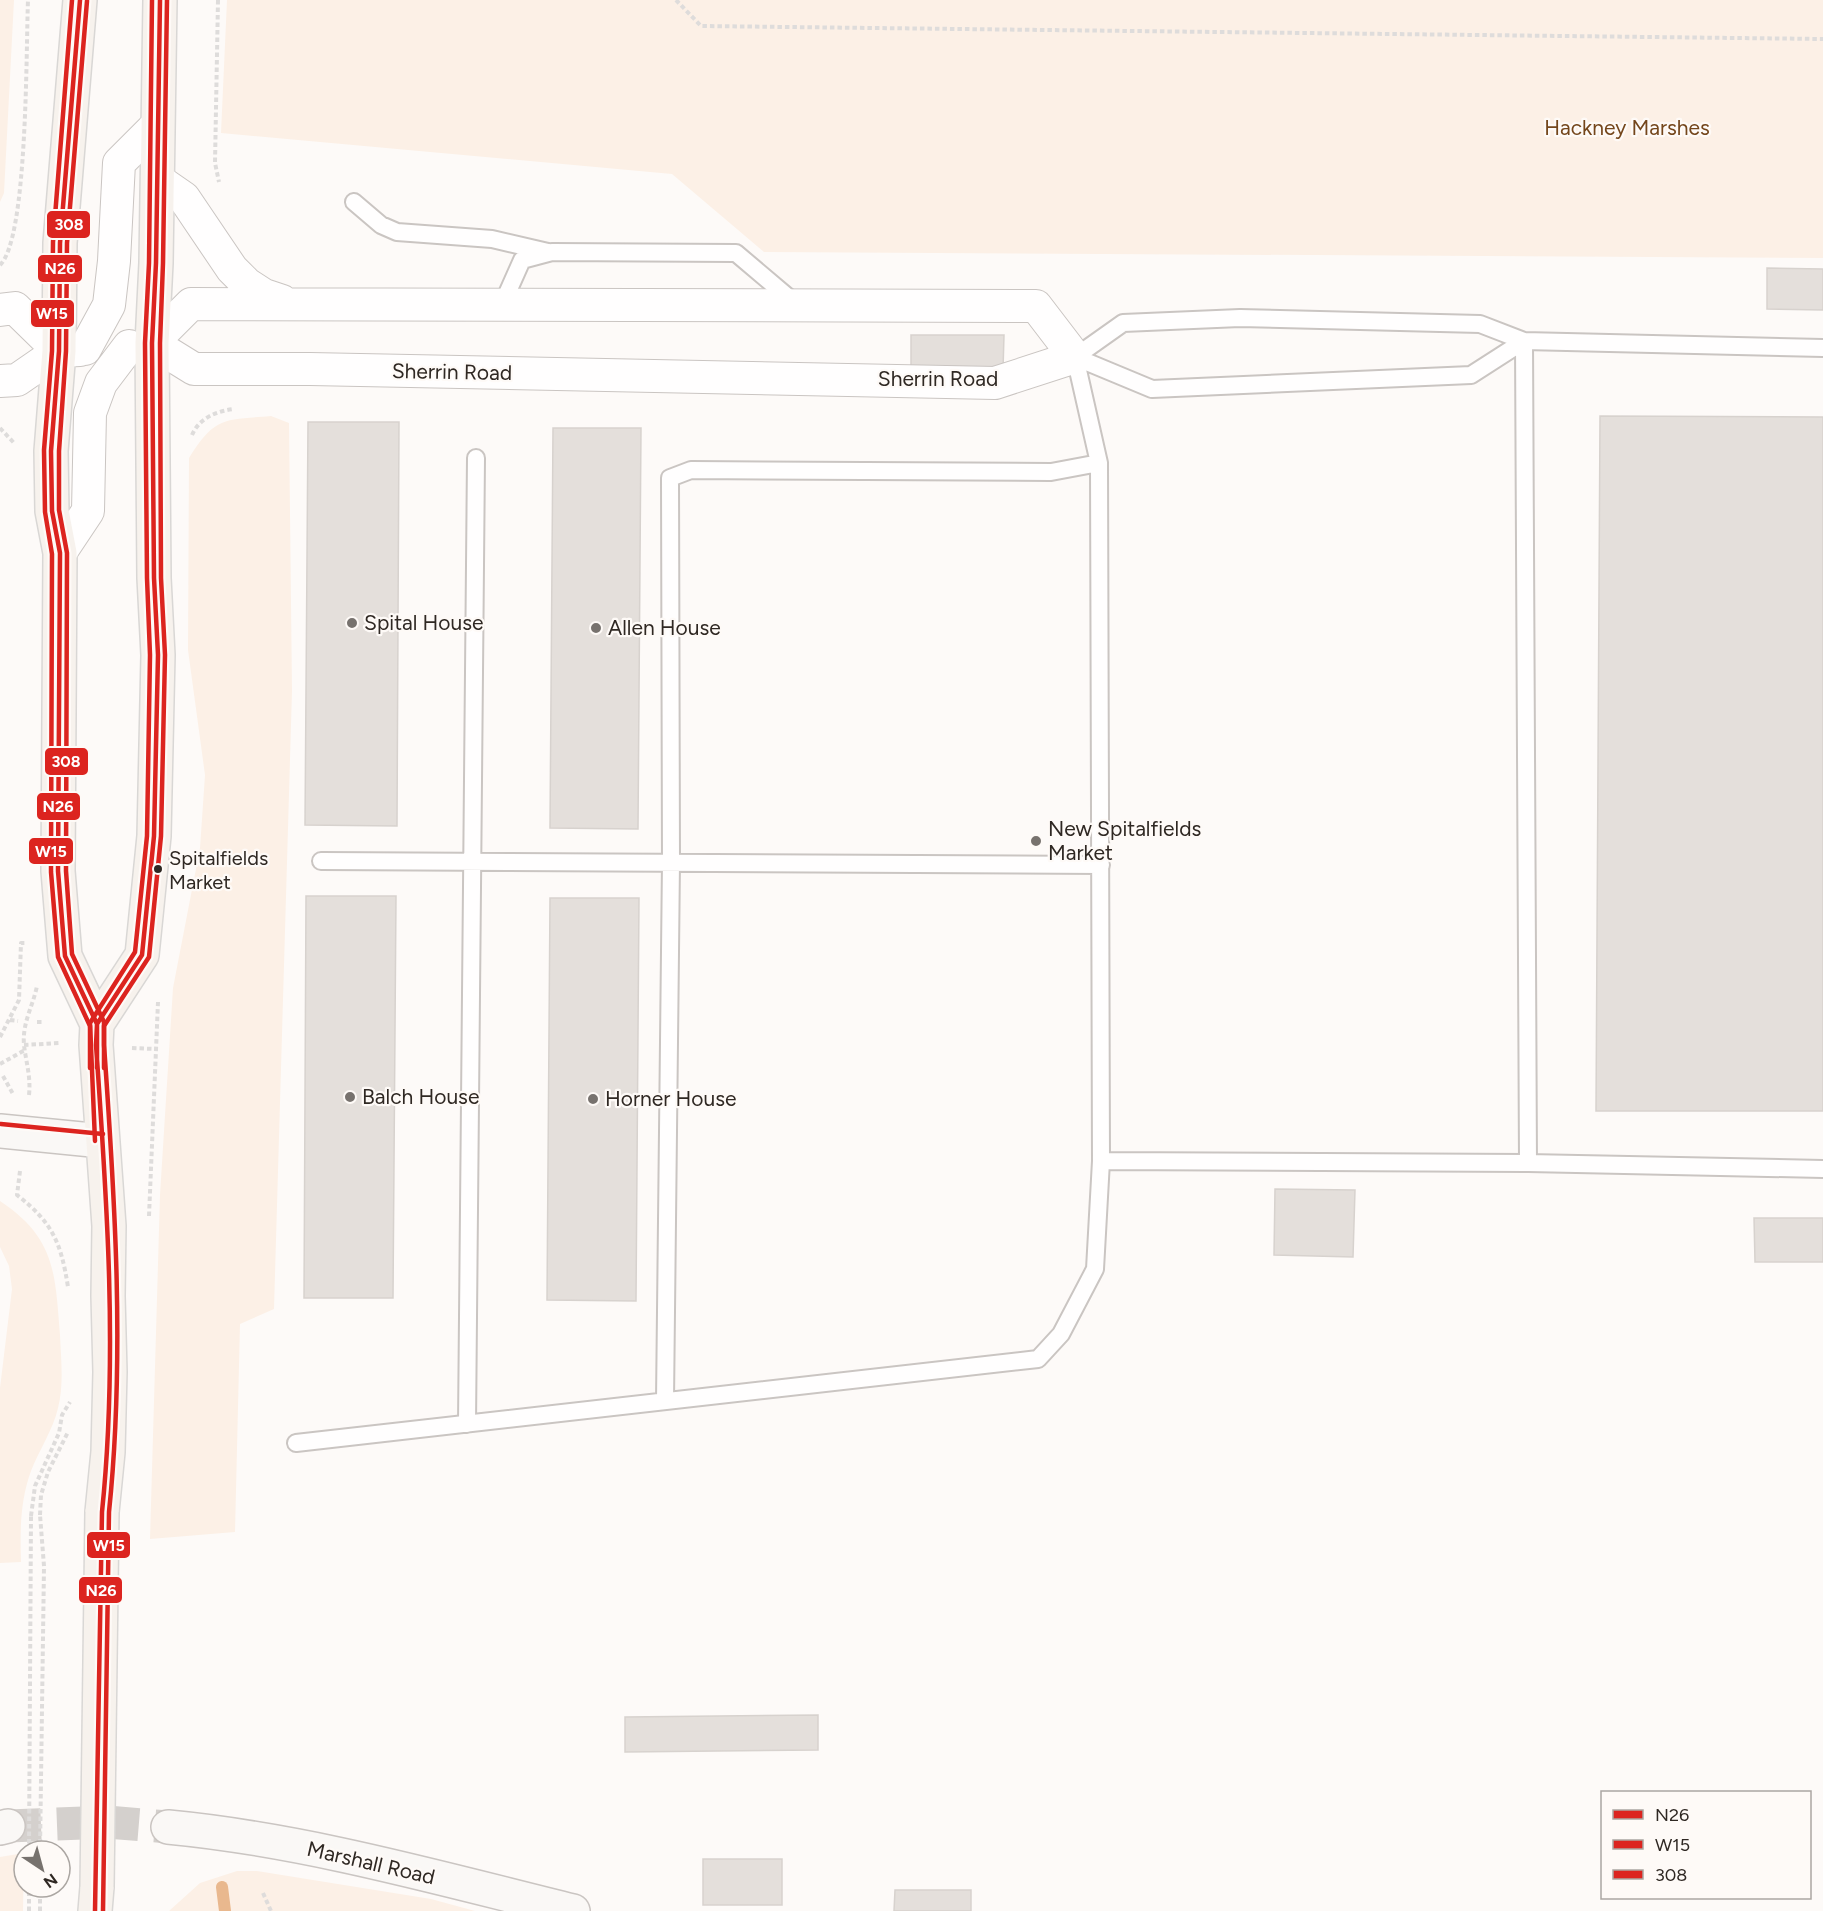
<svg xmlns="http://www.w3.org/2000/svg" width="1823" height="1911" font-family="Figtree,sans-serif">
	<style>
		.green { fill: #fcf0e6 }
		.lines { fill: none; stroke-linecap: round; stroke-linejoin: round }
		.stream { stroke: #e9b88e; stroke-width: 12 }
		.building { fill: #e4dfdb; stroke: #d7d2ce; stroke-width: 1.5 }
		.secondary-tunnel { stroke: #d4d0cd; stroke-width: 33; stroke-dasharray: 33 16; stroke-linecap: butt }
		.lane-casing { stroke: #cac5c2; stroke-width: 20 }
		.street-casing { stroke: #cac5c2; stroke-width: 34 }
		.secondary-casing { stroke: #cac5c2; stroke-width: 36 }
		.primary-casing { stroke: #d9d7d5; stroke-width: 36 }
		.path { stroke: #dedcdb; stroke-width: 4; stroke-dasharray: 4.5 3; stroke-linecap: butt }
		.lane { stroke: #fffefe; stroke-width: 16 }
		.street { stroke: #fffefe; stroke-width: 32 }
		.secondary { stroke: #faf8f6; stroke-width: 33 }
		.primary { stroke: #f7f2ed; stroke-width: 33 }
		.primary-bridge-casing { stroke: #d9d7d5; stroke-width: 36; stroke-linecap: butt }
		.path-bridge { stroke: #dedcdb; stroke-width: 4; stroke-dasharray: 4.5 3; stroke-linecap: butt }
		.primary-bridge { stroke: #f7f2ed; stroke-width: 33 }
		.bus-1-casing { stroke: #fefaf7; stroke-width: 9 }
		.bus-2-casing { stroke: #fefaf7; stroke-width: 9 }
		.bus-3-casing { stroke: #fefaf7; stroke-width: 9 }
		.bus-1 { stroke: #dc241f; stroke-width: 4.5 }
		.bus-2 { stroke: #dc241f; stroke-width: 4.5 }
		.bus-3 { stroke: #dc241f; stroke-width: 4.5 }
		.poi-dot { fill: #77726e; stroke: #fefaf7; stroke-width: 2 }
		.bus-dot { fill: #2f2823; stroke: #fefaf7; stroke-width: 2 }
		.labels { text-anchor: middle; stroke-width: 4.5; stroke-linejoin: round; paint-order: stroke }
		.bus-label { font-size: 20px; fill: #2f2823; stroke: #fefaf7; text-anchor: start }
		.park-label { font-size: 21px; fill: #74461b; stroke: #fefaf7 }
		.street-label { font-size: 21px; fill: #2f2823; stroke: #fefaf7 }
		.poi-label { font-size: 21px; fill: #2f2823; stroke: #fefaf7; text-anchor: start }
		.line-badge { stroke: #fefaf7; stroke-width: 2 }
		.badge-label { font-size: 16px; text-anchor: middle; font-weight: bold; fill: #fff }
	</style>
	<rect width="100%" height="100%" fill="#fdfaf8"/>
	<path class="green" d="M0 0H14L4 193 0 202Z
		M227 0H1823V258L764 252 672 174 221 133Z
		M271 416 289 423 292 691 274 1309 240 1324 235 1532 150 1539 160 1195 173 988 200 848 205 775 188 650 189 458C215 416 224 420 271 416Z
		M0 1201C56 1238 55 1274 60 1335 61 1359 64 1385 58 1408 53 1430 39 1450 31 1471 20 1501 20 1531 21 1562L0 1563V1388L12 1289 9 1266 0 1247Z
		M24 1853 23 1911H0V1857Z
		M237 1871H257L431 1899 475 1911H169L200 1883Z"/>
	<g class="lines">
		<path class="stream" d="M222 1887 225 1911"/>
	</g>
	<path class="building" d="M1767 268 1823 269V310L1767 309Z
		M911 335H1004L1003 370 911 369Z
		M1600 416 1823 417V1111H1596Z
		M308 422H399L397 826 305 825Z
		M553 428H641L638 829 550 828Z
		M306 896H396L393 1298H304Z
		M550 898H639L636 1301 547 1300Z
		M1275 1189 1355 1190 1353 1257 1274 1255Z
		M1754 1218H1823V1262H1755Z
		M818 1715V1750L625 1752V1717Z
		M703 1859H782V1905H703Z
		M895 1890H971V1911H894Z"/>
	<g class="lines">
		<path class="secondary-tunnel" d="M8 1826 107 1822 168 1827"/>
		<g class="lane-casing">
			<path id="lane" d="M354 202 381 225 397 232 492 239 548 252
				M502 305 522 260 552 252 736 253 795 303
				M1524 341 1528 1163
				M1075 357 1123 323 1240 318 1480 324 1524 341 1823 348
				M1075 357 1152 389 1471 375 1524 341
				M321 861 1101 865
				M1101 1161 1528 1163 1823 1169
				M665 1401 671 862 670 478 691 470 1051 472 1099 463
				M467 1424 476 458
				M296 1443 1038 1359 1061 1334 1095 1269 1101 1161 1099 463 1075 357"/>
		</g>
		<g class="street-casing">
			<path id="street" d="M158 180 184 198 232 269 247 284 264 295 282 301
				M191 304 1036 306 1075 357 995 383 310 369H194L152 343Z
				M0 310 15 308 59 351
				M85 349 109 305 114 261 119 163 158 124
				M0 381 17 380 59 351 80 350
				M60 553 88 511 90 413 101 383 129 346"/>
		</g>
		<g class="secondary-casing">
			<path id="secondary" d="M0 1131 102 1141
				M168 1827C305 1840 439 1878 573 1911
				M0 1828 8 1826"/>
		</g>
		<g class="primary-casing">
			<path id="primary" d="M80 0 60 243 59 351 51 451 52 511 60 553 58 871 65 956 97 1024
				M102 1512 108 1452 110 1372 108 1296 109 1226 96 1045 97 1024 142 955 154 836 158 655 154 578 152 343 156 263 160 0
				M95 1911 97 1887"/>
		</g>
		<path class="path" d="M218 0 215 163 219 182
			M676 0 701 26 1823 39
			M0 265C28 239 26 47 28 0
			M0 428 14 443
			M192 435C199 418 217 411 234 409
			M10 1020 18 1021
			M37 1022H42
			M0 1037 19 1000 21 943H27
			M24 1045 59 1043
			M132 1048 155 1049
			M0 1064 25 1050
			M3 1076 13 1094
			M29 1095C31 1077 26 1062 24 1045 22 1023 33 1006 37 986
			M20 1171 17 1195C53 1223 61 1243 68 1287
			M149 1216 158 1002
			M40 1515 41 1495 48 1472 68 1432
			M31 1516 35 1486 59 1433 62 1415 70 1402
			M263 1893 271 1911
			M29 1911V1887
			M40 1911V1887"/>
		<use href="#lane" class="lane"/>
		<use href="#street" class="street"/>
		<use href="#secondary" class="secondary"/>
		<use href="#primary" class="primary"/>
		<g class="primary-bridge-casing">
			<path id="primary-bridge" d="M97 1887 102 1512"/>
		</g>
		<path class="path-bridge" d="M29 1851 31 1516
			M40 1851 44 1566 40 1515"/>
		<use href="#primary-bridge" class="primary-bridge"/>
		<g class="bus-1-casing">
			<path id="bus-1" d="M80 0 60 243 59 351 51 451 52 511 60 553 58 871 65 956 97 1024V1068
				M95 1911 102 1512C118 1357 107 1200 96 1045L97 1024 142 955 154 836 158 655 154 578 152 343 156 263 160 0"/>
		</g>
		<g class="bus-2-casing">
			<path id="bus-2" d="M72 0 53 242 52 351 44 450 45 512 52 554 51 872 58 957 90 1026V1068
				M103 1911 109 1512C125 1357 115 1200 104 1045V1026L149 957 161 836 165 655 161 578 160 343 163 263 167 0"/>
		</g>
		<g class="bus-3-casing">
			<path id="bus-3" d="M87 1 67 243 66 351 59 451V510L67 553 66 871 72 954 104 1022V1068
				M1 1124 103 1134
				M95 1141 90 1023 135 952 147 836 150 655 147 578 145 343 149 263 152 0"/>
		</g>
		<use href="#bus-1" class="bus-1"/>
		<use href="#bus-2" class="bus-2"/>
		<use href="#bus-3" class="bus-3"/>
	</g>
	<g class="poi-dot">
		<circle cx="352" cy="623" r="6"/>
		<circle cx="596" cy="628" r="6"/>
		<circle cx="1036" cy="841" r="6"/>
		<circle cx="350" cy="1097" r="6"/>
		<circle cx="593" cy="1099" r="6"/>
	</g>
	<circle class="bus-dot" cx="158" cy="869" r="5"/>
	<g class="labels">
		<g class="bus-label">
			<text x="169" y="865">Spitalfields<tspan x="169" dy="24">Market</tspan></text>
		</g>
		<g class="park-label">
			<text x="1627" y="135">Hackney Marshes</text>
		</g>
		<g class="street-label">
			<text transform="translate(452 372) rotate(1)" y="7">Sherrin Road</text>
			<text x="938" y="386">Sherrin Road</text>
			<text transform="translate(371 1863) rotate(13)" y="7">Marshall Road</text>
		</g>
		<g class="poi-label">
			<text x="364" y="630">Spital House</text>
			<text x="608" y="635">Allen House</text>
			<text x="1048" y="836">New Spitalfields<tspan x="1048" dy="24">Market</tspan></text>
			<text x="362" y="1104">Balch House</text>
			<text x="605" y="1106">Horner House</text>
		</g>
	</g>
	<g class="line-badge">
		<rect x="46" y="210" width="45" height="29" rx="6" fill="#dc241f"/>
		<rect x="37" y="254" width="46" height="29" rx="6" fill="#dc241f"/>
		<rect x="30" y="299" width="45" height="29" rx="6" fill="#dc241f"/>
		<rect x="44" y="747" width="45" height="29" rx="6" fill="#dc241f"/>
		<rect x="36" y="792" width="45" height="29" rx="6" fill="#dc241f"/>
		<rect x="28" y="837" width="46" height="28" rx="6" fill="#dc241f"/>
		<rect x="86" y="1531" width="45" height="28" rx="6" fill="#dc241f"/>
		<rect x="78" y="1576" width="45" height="28" rx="6" fill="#dc241f"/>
	</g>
	<g class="badge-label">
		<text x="69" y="230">308</text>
		<text x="60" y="274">N26</text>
		<text x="52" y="319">W15</text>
		<text x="66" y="767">308</text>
		<text x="58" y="812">N26</text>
		<text x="51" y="857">W15</text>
		<text x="109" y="1551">W15</text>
		<text x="101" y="1596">N26</text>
	</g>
	<rect x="1601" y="1791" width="210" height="108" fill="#fefaf7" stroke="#aba6a2" stroke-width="1.5"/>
	<rect x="1613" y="1810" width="30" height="9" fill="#dc241f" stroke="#aba6a2" stroke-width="1.5"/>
	<text x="1655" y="1821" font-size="18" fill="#2f2823">N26</text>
	<rect x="1613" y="1840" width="30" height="9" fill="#dc241f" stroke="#aba6a2" stroke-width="1.5"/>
	<text x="1655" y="1851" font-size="18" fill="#2f2823">W15</text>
	<rect x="1613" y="1870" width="30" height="9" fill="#dc241f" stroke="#aba6a2" stroke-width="1.5"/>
	<text x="1655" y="1881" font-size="18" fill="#2f2823">308</text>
	<g transform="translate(42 1869) rotate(144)"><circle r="28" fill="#fefaf7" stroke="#aba6a2" stroke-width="1.5"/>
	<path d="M0-4.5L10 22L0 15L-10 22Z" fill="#77726e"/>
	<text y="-9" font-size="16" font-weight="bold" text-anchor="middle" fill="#2f2823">N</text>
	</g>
</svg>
